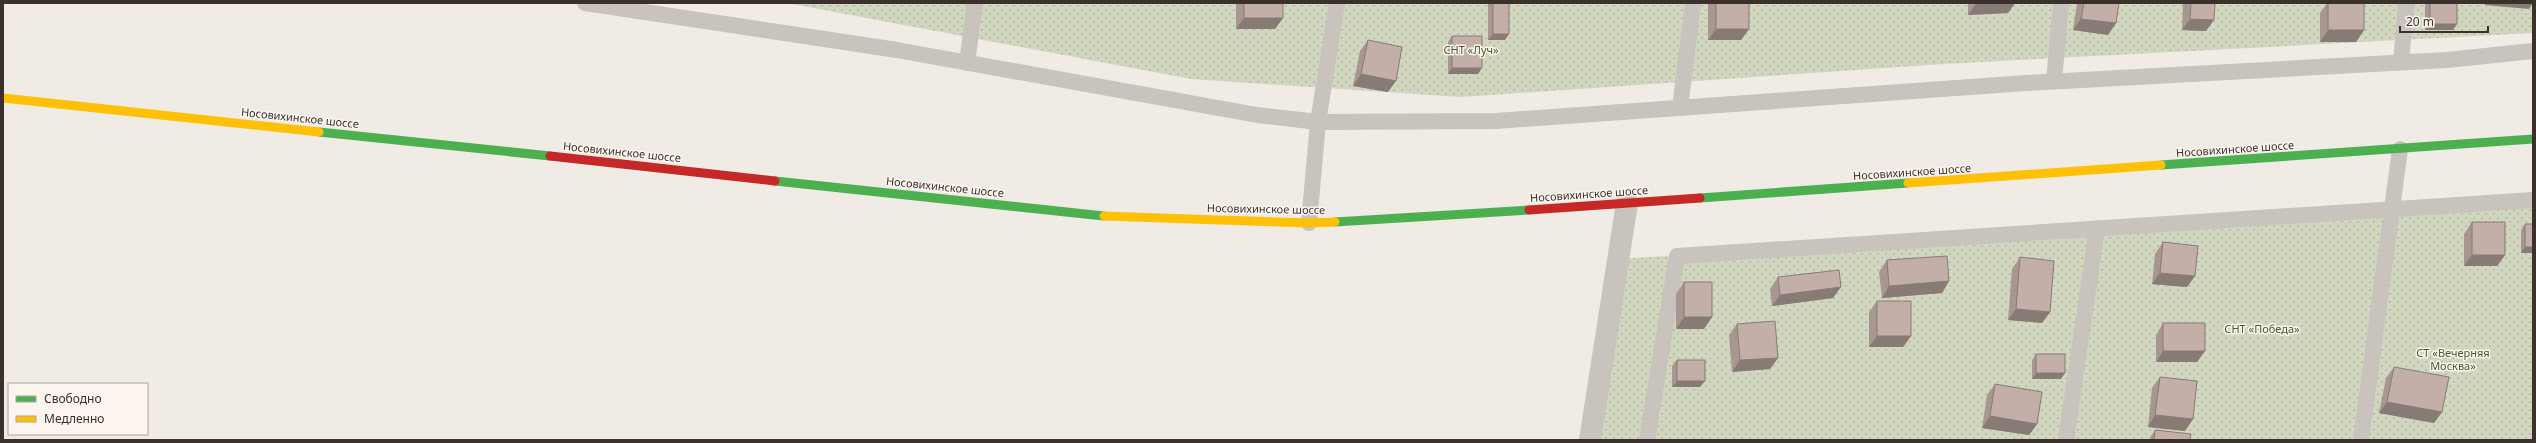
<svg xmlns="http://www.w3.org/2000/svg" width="2536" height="443" font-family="'Noto Sans',sans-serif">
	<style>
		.grass { fill: url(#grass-dots) }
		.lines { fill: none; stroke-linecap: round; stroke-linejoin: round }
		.lane { stroke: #c9c3be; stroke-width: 16 }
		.street { stroke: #c9c3be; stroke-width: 22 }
		.fast { stroke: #4caf50; stroke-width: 9 }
		.slow { stroke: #ffc107; stroke-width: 9 }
		.jam { stroke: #c62828; stroke-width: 9 }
		.wall { fill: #a89690 }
		.shaded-wall { fill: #887a75 }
		.building { fill: #c3afa7; stroke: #887a75 }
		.labels { text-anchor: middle; stroke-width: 3; stroke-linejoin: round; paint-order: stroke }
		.park-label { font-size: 11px; fill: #4a5a2e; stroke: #fbf5ee }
		.street-label { font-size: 11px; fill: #3b302b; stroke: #fbf5ee }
	</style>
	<defs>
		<pattern id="grass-dots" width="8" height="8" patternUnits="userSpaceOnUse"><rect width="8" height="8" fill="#d1d6bf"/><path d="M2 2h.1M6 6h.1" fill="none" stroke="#b4b8a4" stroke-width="1.8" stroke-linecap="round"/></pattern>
	</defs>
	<rect width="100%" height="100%" fill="#f0ebe5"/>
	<path class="grass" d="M787 3H2533V33L1944 64 1461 97 1191 79Z
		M2533 200V440H1590L1618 259Z"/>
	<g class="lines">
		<path class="lane" d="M585 3 897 50 1257 115 1318 122 1496 121 2026 83 2447 60 2533 51
			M2401 62 2406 3
			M967 63 975 3
			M2054 81 2061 3
			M1680 108 1693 3
			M1309 223 1318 122 1337 3
			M1647 440 1677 256 2533 200
			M2066 440 2097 228
			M2361 440 2400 149"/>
		<path class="street" d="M1590 440 1627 203"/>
		<path class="fast" d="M319 132 550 156
			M2161 165 2533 139
			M775 181 1104 216
			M1700 198 1908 183
			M1335 222 1529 210"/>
		<path class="slow" d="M3 98 319 132
			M1908 183 2161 165
			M1104 216 1309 223 1335 222"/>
		<path class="jam" d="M550 156 775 181
			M1529 210 1700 198"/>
	</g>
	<path class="wall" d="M1236 3H1283V18L1275 29H1236Z
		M1488 3H1509L1505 40H1488Z
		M1708 3H1749V29L1741 40H1708Z
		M1968 3H2015L2008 13 1968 15Z
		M2077 3H2119L2116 23 2108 35 2073 30Z
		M2183 3H2215L2206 31 2182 30Z
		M2327 3H2364V30L2356 42H2320V13Z
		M2425 3H2457L2453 30H2425Z
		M1452 36 1478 74H1448V42Z
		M1368 40 1388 92 1353 86 1360 51Z
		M2472 222 2505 255 2497 266H2464V234Z
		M2525 224 2533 253H2521V230Z
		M2163 242 2195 276 2187 287 2152 284 2155 254Z
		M2020 257 2050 312 2042 323 2008 320 2012 269Z
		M1887 260 1949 281 1942 293 1882 298 1879 272Z
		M1778 277 1833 298 1772 306 1770 289Z
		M1684 282 1712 317 1704 329H1676V294Z
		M1877 301 1911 336 1903 347H1869V312Z
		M2163 323 2205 351 2197 362H2156V335Z
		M1737 324 1778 358 1770 369 1732 372 1729 335Z
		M2036 354 2061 379H2032V360Z
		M1677 360 1700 387H1672V366Z
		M2394 367 2442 412 2434 423 2379 413 2386 378Z
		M2160 377 2193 419 2185 431 2148 427 2152 388Z
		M1995 384 2037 424 2029 435 1982 428 1987 395Z
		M2155 430 2190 440H2150L2151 436Z"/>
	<path class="shaded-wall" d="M1996 3H2015L2008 13 1968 15 1976 4Z
		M2486 3H2533L2529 9 2485 5Z
		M1244 18H1283L1275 29H1236Z
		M2081 19 2116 23 2108 35 2073 30Z
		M2190 19 2214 20 2206 31 2182 30Z
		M2430 24H2457L2453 30H2425Z
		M1716 29H1749L1741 40H1708Z
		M2328 30H2364L2356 42H2320Z
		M1493 34H1509L1505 40H1488Z
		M1452 68H1482L1478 74H1448Z
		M1361 74 1396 81 1388 92 1353 86Z
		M2525 247H2533V253H2521Z
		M2472 255H2505L2497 266H2464Z
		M2160 273 2195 276 2187 287 2152 284Z
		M1949 281 1942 293 1882 298 1889 286Z
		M1841 287 1833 298 1772 306 1780 295Z
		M2016 309 2050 312 2042 323 2008 320Z
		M1684 317H1712L1704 329H1676Z
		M1877 336H1911L1903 347H1869Z
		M2163 351H2205L2197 362H2156Z
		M1778 358 1770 369 1732 372 1740 360Z
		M2036 373H2065L2061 379H2032Z
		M1677 381H1705L1700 387H1672Z
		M2387 402 2442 412 2434 423 2379 413Z
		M2155 415 2193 419 2185 431 2148 427Z
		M1990 416 2037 424 2029 435 1982 428Z"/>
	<path class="building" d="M1244 3H1283V18H1244Z
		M1493 3H1509V34H1493Z
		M1716 3H1749V29H1716Z
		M1976 3H1996L1976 4Z
		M2084 3H2119L2116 23 2081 19Z
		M2191 3H2215L2214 20 2190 19Z
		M2328 3H2364V30H2328Z
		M2430 3H2457V24H2430Z
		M1452 36H1482V68H1452Z
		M1368 40 1402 47 1396 81 1361 74Z
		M2472 222H2505V255H2472Z
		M2525 224H2533V247H2525Z
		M2163 242 2198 246 2195 276 2160 273Z
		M1947 256 1949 281 1889 286 1887 260Z
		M2020 257 2054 261 2050 312 2016 309Z
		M1839 270 1841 287 1780 295 1778 277Z
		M1684 282H1712V317H1684Z
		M1877 301H1911V336H1877Z
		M1775 321 1778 358 1740 360 1737 324Z
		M2163 323H2205V351H2163Z
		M2036 354H2065V373H2036Z
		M1677 360H1705V381H1677Z
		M2394 367 2449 377 2442 412 2387 402Z
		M2160 377 2197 381 2193 419 2155 415Z
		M1995 384 2042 392 2037 424 1990 416Z
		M2155 430 2191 434 2190 440H2154Z"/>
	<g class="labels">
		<g class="park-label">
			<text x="1471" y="54">СНТ «Луч»</text>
			<text x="2262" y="333">СНТ «Победа»</text>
			<text x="2453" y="357">СТ «Вечерняя<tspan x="2453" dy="13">Москва»</tspan></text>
		</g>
		<g class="street-label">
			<text transform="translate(300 118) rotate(6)" y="4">Носовихинское шоссе</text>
			<text transform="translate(2235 149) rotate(-4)" y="4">Носовихинское шоссе</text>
			<text transform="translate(622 152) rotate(6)" y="4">Носовихинское шоссе</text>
			<text transform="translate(1912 172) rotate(-4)" y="4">Носовихинское шоссе</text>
			<text transform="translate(945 187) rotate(6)" y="4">Носовихинское шоссе</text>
			<text transform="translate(1589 194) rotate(-4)" y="4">Носовихинское шоссе</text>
			<text transform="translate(1266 209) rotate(1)" y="4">Носовихинское шоссе</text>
		</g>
	</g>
	<rect width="2536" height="443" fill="none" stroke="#3b302b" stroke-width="8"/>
	<rect x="8" y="383" width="140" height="52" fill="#fbf5ee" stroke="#aea6a0"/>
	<rect x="16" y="396" width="20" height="6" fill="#4caf50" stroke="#aea6a0"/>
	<text x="44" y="403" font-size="12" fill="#3b302b">Свободно</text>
	<rect x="16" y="416" width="20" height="6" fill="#ffc107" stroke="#aea6a0"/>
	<text x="44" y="423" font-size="12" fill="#3b302b">Медленно</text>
	<path d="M2400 26v6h88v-6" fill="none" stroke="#3b302b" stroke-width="2"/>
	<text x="2406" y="26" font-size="12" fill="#3b302b" stroke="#fbf5ee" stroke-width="3" paint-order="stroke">20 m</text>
</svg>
